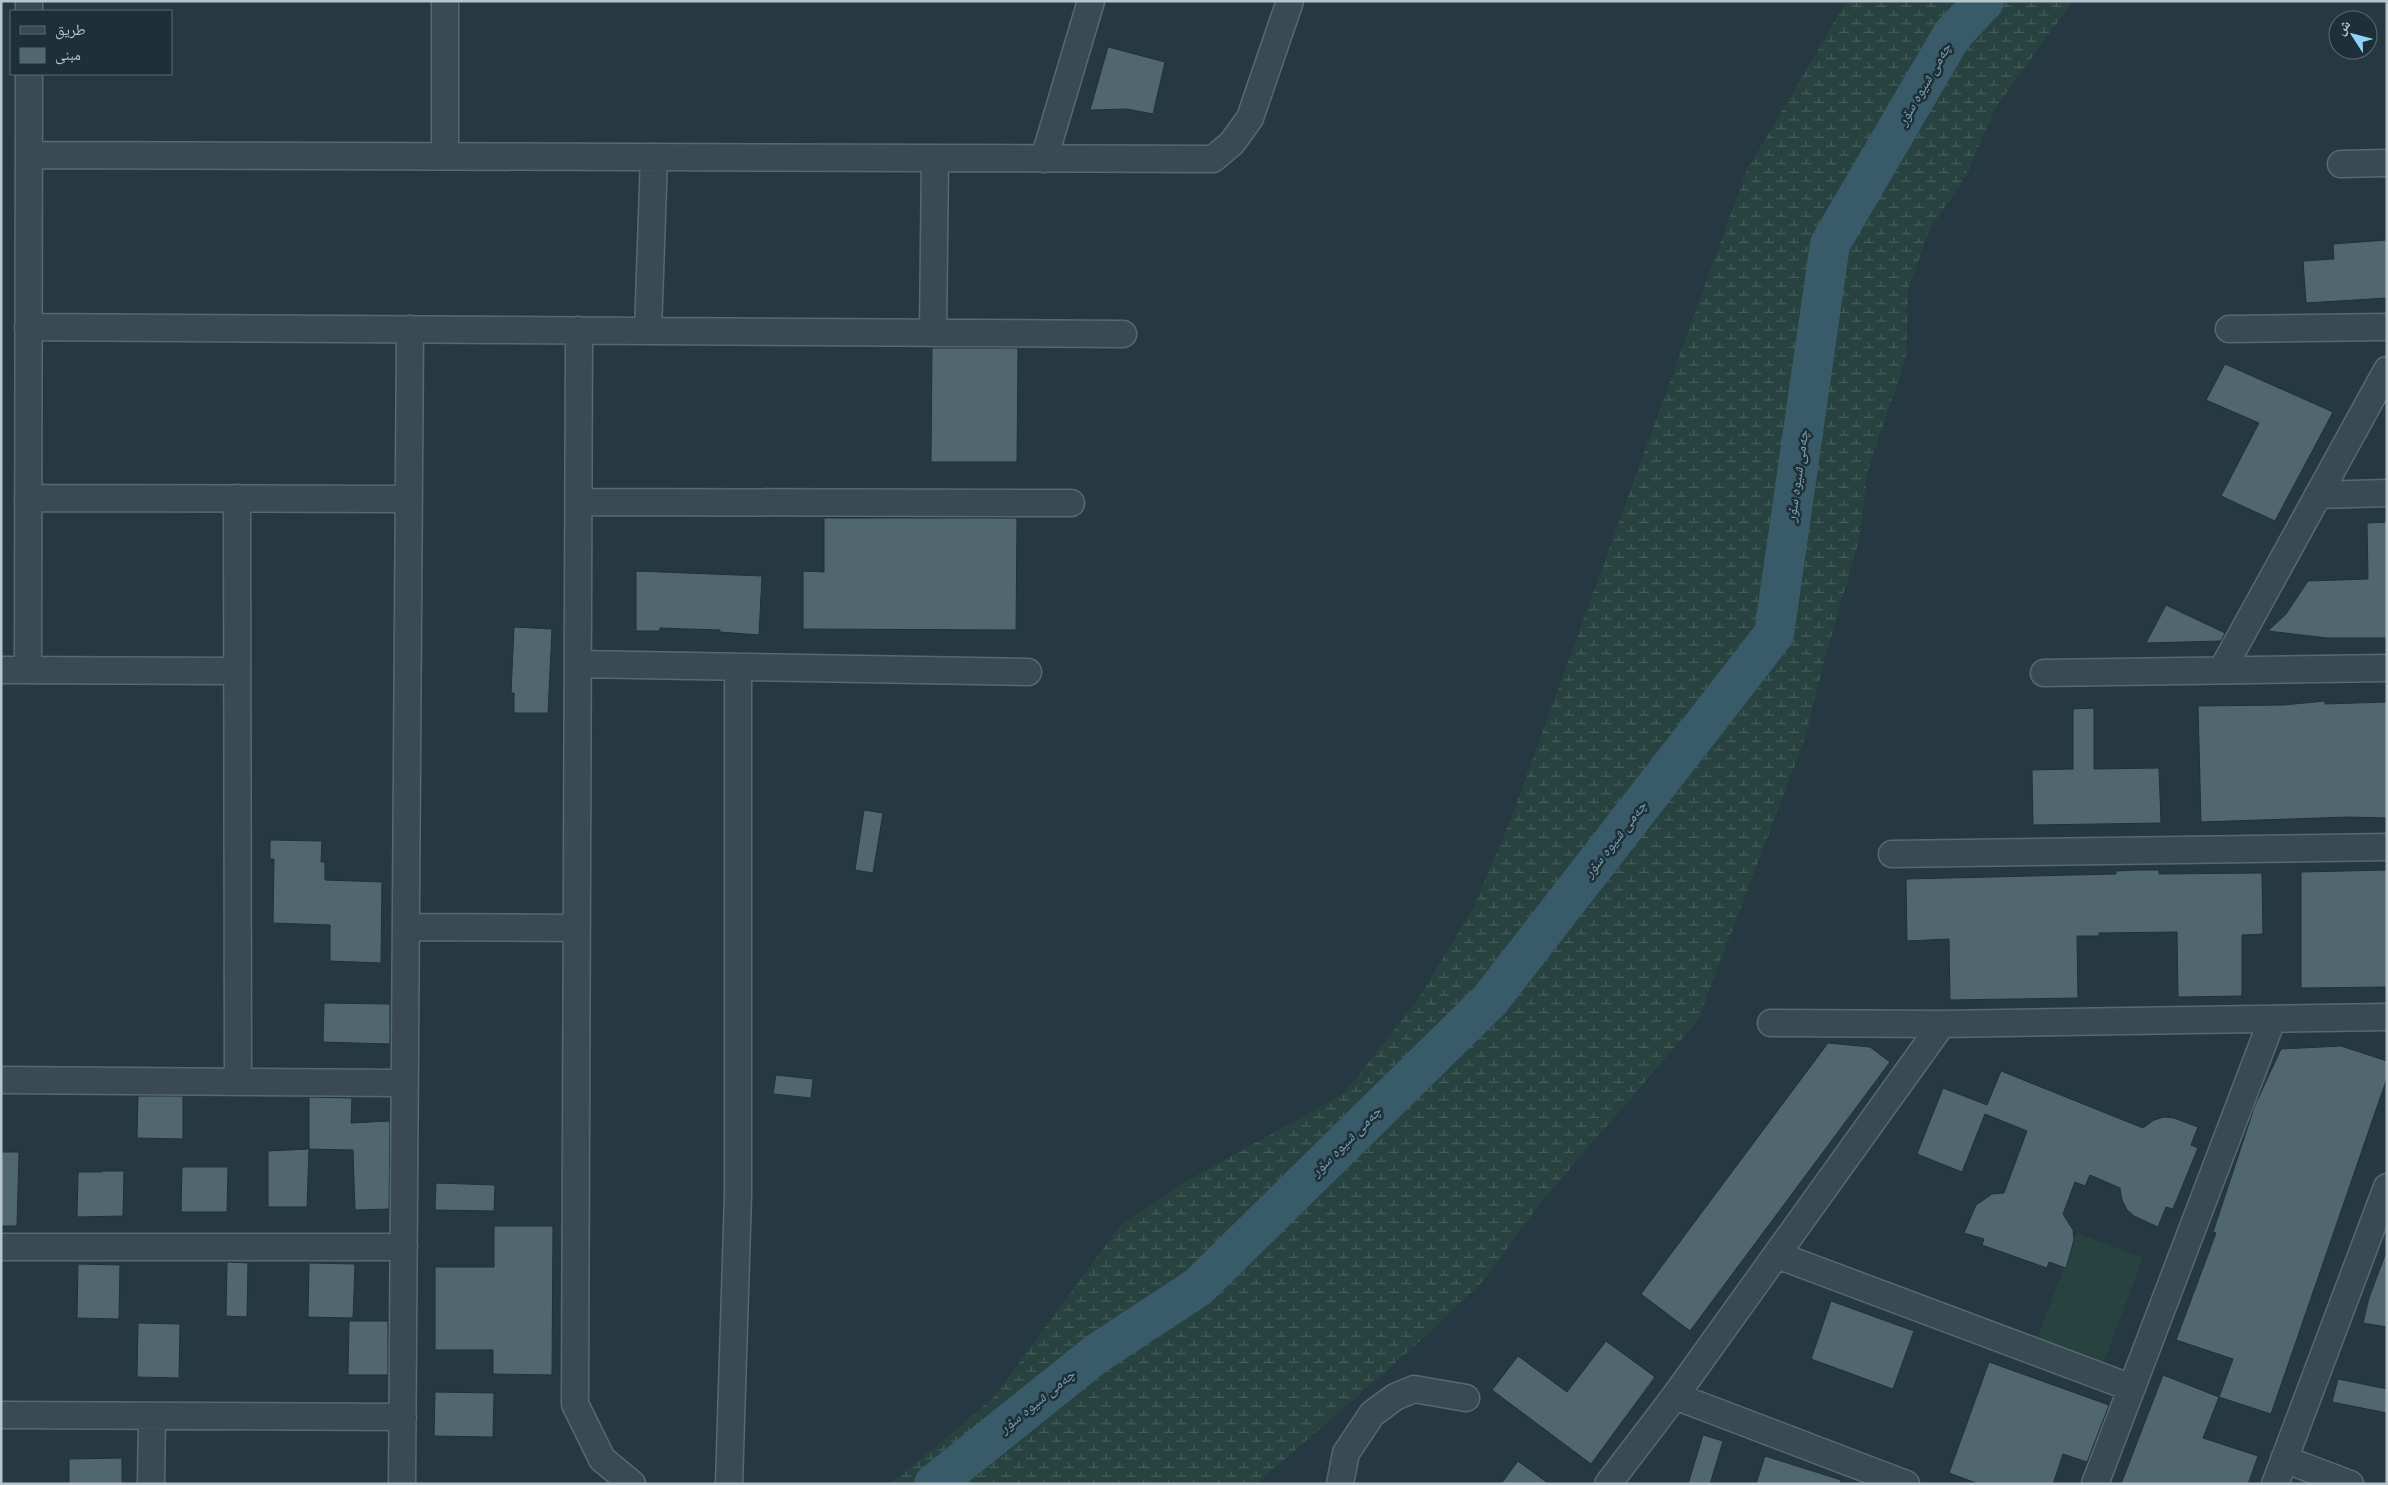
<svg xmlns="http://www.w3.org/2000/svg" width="2388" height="1485" font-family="'PT Sans','Noto Naskh Arabic',sans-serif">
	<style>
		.grass { fill: #28433f }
		.wetland { fill: url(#wetland-marsh) }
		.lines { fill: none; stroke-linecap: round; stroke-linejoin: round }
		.river { stroke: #395a69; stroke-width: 40 }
		.building { fill: #51676f; stroke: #213139 }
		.minor-casing { stroke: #58686f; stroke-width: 29 }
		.minor { stroke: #3a4a52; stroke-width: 26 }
		.labels { text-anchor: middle; stroke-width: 5; stroke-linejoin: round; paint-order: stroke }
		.water-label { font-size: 15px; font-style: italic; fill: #769eaf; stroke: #1f2f37 }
	</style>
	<defs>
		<pattern id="wetland-marsh" width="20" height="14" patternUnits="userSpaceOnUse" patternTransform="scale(1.25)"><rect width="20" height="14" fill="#28433f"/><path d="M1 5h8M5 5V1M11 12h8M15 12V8" fill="none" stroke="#455d5a"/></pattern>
	</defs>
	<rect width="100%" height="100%" fill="#263942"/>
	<path class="grass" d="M2077 1233 2143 1258 2101 1369 2035 1344Z"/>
	<path class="wetland" d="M1847 1H2073L1996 107 1964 179 1930 228 1908 289 1906 358 1868 469 1859 540 1824 661 1805 738 1698 1020 1542 1201 1484 1280 1420 1341 1260 1481 1256 1484H891L993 1398 1120 1226 1185 1182 1344 1094 1418 999 1473 909 1511 819 1747 170Z"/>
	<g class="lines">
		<path class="river" d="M934 1484 1096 1354 1198 1287 1490 1000 1774 634 1830 244 1952 35 1984 1"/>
	</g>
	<path class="building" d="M1108 47 1165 62 1153 114 1127 109 1090 110Z
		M2387 240V298L2306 303 2303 261 2334 259 2333 244Z
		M932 348H1018L1017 462H931Z
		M2225 364 2333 412 2275 521 2221 496 2259 423 2206 400Z
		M824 518H1017L1016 630 803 629V571L824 572Z
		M2387 522V638H2327L2268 631 2286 614 2308 581 2368 579 2367 523Z
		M636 571 762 576 759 635 720 632V630L660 628V631H636Z
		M2166 605 2225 633 2221 641 2146 643Z
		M514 627 552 629 548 713H514V693H511Z
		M2325 701V704L2387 702V818L2349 817 2201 822 2198 706 2284 705Z
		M2094 708V769L2159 768 2161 823 2033 825 2032 770 2073 769V709Z
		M864 810 883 813 873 873 855 870Z
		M270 840 322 841 321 862H325V880L382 882 381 963 330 961V925L273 923 274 859H270Z
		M2137 870H2159V874L2262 873 2263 934 2242 935V996L2178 997 2177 932 2099 933V936H2077L2078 998 1950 1000 1949 939 1907 941 1906 879 2116 874V871Z
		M2387 870V987L2301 988V872Z
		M324 1003 390 1004V1044L323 1042Z
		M1828 1043 1870 1047 1890 1062 1690 1331 1641 1294Z
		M2341 1046 2387 1061V1078L2271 1414 2219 1397 2233 1359 2176 1340 2216 1233 2213 1232 2255 1105 2281 1049Z
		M2001 1071 2143 1128 2154 1120 2164 1117 2174 1118 2198 1127 2191 1145 2198 1148 2173 1209 2166 1207 2158 1227 2134 1216 2127 1210 2122 1200 2120 1188 2090 1175 2085 1186 2075 1182 2063 1214 2073 1230 2074 1240 2066 1268 2049 1262 2047 1268 1982 1245 1984 1239 1964 1233 1976 1205 1992 1194 2004 1193 2027 1131 1985 1114 1962 1172 1917 1154 1943 1088 1987 1105Z
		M776 1075 813 1079 811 1098 773 1094Z
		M138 1096H183V1139L137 1138Z
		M309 1097 352 1098 351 1123 390 1121 389 1209 355 1210 353 1150 309 1149Z
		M309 1149 307 1207H268V1151Z
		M1 1152H19L17 1226H1Z
		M182 1167H228L227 1212H181Z
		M102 1171H124L123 1216 77 1217 78 1172H102Z
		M436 1183 495 1185 494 1211 435 1210Z
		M494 1226H553L552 1375 493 1374V1350H435V1267H494Z
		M2385 1255 2387 1256V1327L2363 1323 2369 1298Z
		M227 1262 248 1263 247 1317 226 1316Z
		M309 1263 355 1264 353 1318 308 1317Z
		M78 1264 120 1265 119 1319 77 1318Z
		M1831 1301 1914 1331 1893 1389 1811 1359Z
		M349 1321H388V1375H348Z
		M138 1323 180 1324 179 1378 137 1377Z
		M1606 1341 1655 1377 1591 1464 1492 1390 1518 1356 1567 1392Z
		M1989 1362 2109 1405 2087 1462 2063 1454 2053 1484H1979L1949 1473Z
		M2163 1375 2219 1397 2203 1438 2258 1456 2248 1484H2121Z
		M2338 1379 2387 1389V1413L2332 1402Z
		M435 1392 494 1393 493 1437 434 1436Z
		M1703 1435 1723 1441 1710 1484H1688Z
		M1765 1456 1841 1480 1840 1484H1756Z
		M122 1458V1484H69V1459Z
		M1518 1461 1549 1484H1501Z"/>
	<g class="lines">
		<g class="minor-casing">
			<path id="minor" d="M445 1V156
				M29 11V1
				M29 155 1213 159 1232 143 1250 118 1290 1
				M1044 159 1091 1
				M2341 164 2387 163
				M28 327 1123 334
				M2229 329 2387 327
				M579 330 575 1404 602 1459 632 1484
				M648 331 654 157
				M933 333 935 158
				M2318 495 2387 493
				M28 498 409 499
				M237 498 238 1082
				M579 502 1071 503
				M578 664 1028 672
				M1 670 236 671
				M28 670 29 74
				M2222 670 2387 370
				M2044 673 2387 668
				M1892 854 2387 847
				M406 927 577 928
				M1771 1023 1942 1024 2387 1017
				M1 1080 405 1083
				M1 1247H404
				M1777 1255 2132 1388
				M1675 1396 1906 1484
				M1 1415 403 1417
				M2284 1459 2350 1484
				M151 1484 152 1416
				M402 1484 410 329
				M729 1484 738 1195V667
				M1340 1484 1346 1453 1372 1414 1395 1397 1414 1389 1466 1398
				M1608 1484 1675 1396 1942 1024
				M2095 1484 2272 1020
				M2275 1484 2387 1187"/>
		</g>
		<use href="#minor" class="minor"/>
	</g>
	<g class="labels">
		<g class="water-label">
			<text transform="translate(1924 84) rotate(-60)" y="5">چەمی شیوە سۆر</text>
			<text transform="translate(1797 476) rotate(-82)" y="5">چەمی شیوە سۆر</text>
			<text transform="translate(1615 839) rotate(-52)" y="5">چەمی شیوە سۆر</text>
			<text transform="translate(1346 1141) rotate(-45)" y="5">چەمی شیوە سۆر</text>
			<text transform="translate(1037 1401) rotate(-39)" y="5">چەمی شیوە سۆر</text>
		</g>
	</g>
	<rect width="2388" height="1485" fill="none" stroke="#b7c5cc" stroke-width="5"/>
	<rect x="10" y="10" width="162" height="65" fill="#1f2f37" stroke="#5c6b73"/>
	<rect x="20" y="26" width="25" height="8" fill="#3a4a52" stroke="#5c6b73"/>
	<text x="55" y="35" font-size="15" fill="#b7c5cc">طريق</text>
	<rect x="20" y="48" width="25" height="15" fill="#51676f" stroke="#5c6b73"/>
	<text x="55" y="60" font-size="15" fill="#b7c5cc">مبنى</text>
	<g transform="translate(2353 35) rotate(306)"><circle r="24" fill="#1f2f37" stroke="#5c6b73"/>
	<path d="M0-4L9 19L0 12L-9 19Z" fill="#8dd4fb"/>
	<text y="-8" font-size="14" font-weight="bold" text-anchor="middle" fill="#b7c5cc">ش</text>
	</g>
</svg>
